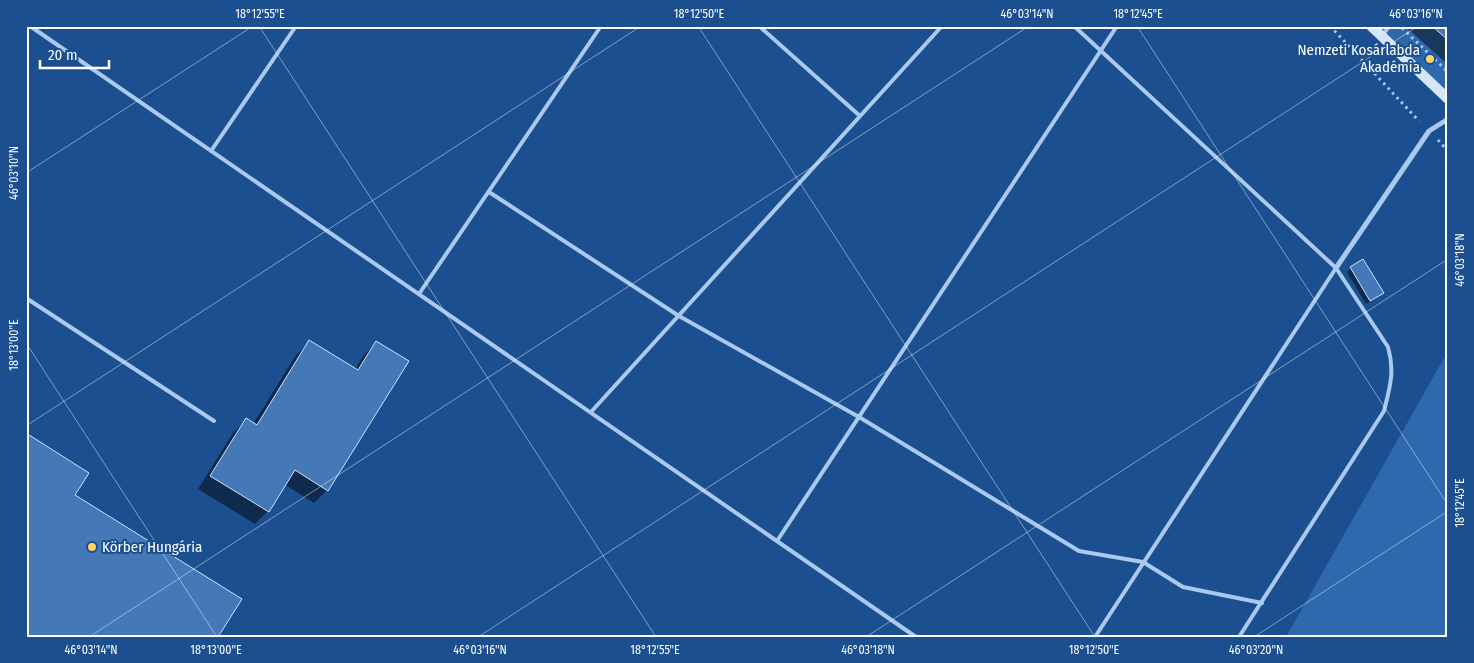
<svg xmlns="http://www.w3.org/2000/svg" width="1474" height="663" font-family="'Fira Sans Condensed',sans-serif">
	<style>
		.green { fill: #2e69ad }
		.shadow { fill: #0007 }
		.building { fill: #4478b7; stroke: #cfe3fa }
		.lines { fill: none; stroke-linecap: round; stroke-linejoin: round }
		.path { stroke: #a9c9ee; stroke-width: 3; stroke-dasharray: 2.5 4; stroke-linecap: butt }
		.lane { stroke: #a9c9ee; stroke-width: 4 }
		.street { stroke: #a9c9ee; stroke-width: 5 }
		.secondary { stroke: #d6e6fa; stroke-width: 10 }
		.ticks { fill: none; stroke: #fff; stroke-width: 1; stroke-opacity: 0.45 }
		.poi-dot { fill: #ffd166; stroke: #1b4f8f; stroke-width: 2 }
		.labels { text-anchor: middle; stroke-width: 4; stroke-linejoin: round; paint-order: stroke }
		.poi-label { font-size: 15px; fill: #fff; stroke: #1b4f8f; text-anchor: end }
		.neatline { fill: none; stroke: #fff; stroke-width: 2 }
		.ticks-label { font-size: 12px; text-anchor: middle; fill: #fff }
	</style>
	<rect width="100%" height="100%" fill="#1b4f8f"/>
	<path class="green" d="M1376 26H1448V92Z
		M1448 351V637H1286Z"/>
	<path class="shadow" d="M1410 26H1448V60L1445 62 1408 29Z
		M1351 268 1382 293 1366 304 1347 272Z
		M310 342 355 370 363 356 376 343 327 490 314 503 284 484 268 511 255 524 198 489 233 433 246 420 253 424 296 355Z"/>
	<path class="building" d="M1432 26H1448V40Z
		M1363 259 1384 293 1370 301 1350 267Z
		M309 340 358 370 376 341 409 361 328 491 295 470 269 512 210 476 246 418 257 425Z
		M26 433 89 473 75 495 242 599 218 637H26Z"/>
	<g class="lines">
		<path class="path" d="M1330 26 1419 121
			M1402 28 1448 72
			M1438 140 1448 151"/>
		<path class="lane" d="M30 26 916 637
			M759 26 860 116
			M1074 26 1336 268 1095 637
			M1383 35 1389 26
			M211 151 296 26
			M489 192 679 316 859 417 1079 551 1143 562 1183 587 1262 603
			M419 294 601 26
			M26 298 214 421
			M591 412 942 26
			M777 541 1117 26
			M1239 637 1384 411C1390 387 1395 371 1388 347L1336 268"/>
		<path class="street" d="M1336 268 1429 131 1448 119"/>
		<path class="secondary" d="M1371 26 1448 99"/>
	</g>
	<path class="ticks" d="M259 26 656 637M698 26 1095 637M1137 26 1448 505M26 173 253 26M26 343 217 637M26 426 641 26M89 637 1029 26M478 637 1418 26M866 637 1448 259M1254 637 1448 511"/>
	<g class="poi-dot">
		<circle cx="1430" cy="59" r="5"/>
		<circle cx="92" cy="547" r="5"/>
	</g>
	<g class="labels">
		<g class="poi-label">
			<text x="1420" y="55">Nemzeti Kosárlabda<tspan x="1420" dy="17">Akadémia</tspan></text>
			<text x="102" y="552" text-anchor="start">Körber Hungária</text>
		</g>
	</g>
	<rect width="1474" height="663" fill="none" stroke="#1b4f8f" stroke-width="55"/>
	<path d="M40 60v8h69v-8" fill="none" stroke="#ffffff" stroke-width="2.5"/>
	<text x="48" y="60" font-size="15" fill="#ffffff" stroke="#1b4f8f" stroke-width="4" paint-order="stroke">20 m</text>
	<rect x="28" y="28" width="1418" height="608" class="neatline"/>
	<g class="ticks-label">
		<text x="260" y="18">18°12'55"E</text>
		<text x="699" y="18">18°12'50"E</text>
		<text x="1027" y="18">46°03'14"N</text>
		<text x="1138" y="18">18°12'45"E</text>
		<text x="1416" y="18">46°03'16"N</text>
		<text transform="translate(14 173) rotate(-90)" y="4">46°03'10"N</text>
		<text transform="translate(1460 260) rotate(-90)" y="4">46°03'18"N</text>
		<text transform="translate(14 345) rotate(-90)" y="4">18°13'00"E</text>
		<text transform="translate(1460 503) rotate(-90)" y="4">18°12'45"E</text>
		<text x="91" y="654">46°03'14"N</text>
		<text x="216" y="654">18°13'00"E</text>
		<text x="480" y="654">46°03'16"N</text>
		<text x="655" y="654">18°12'55"E</text>
		<text x="868" y="654">46°03'18"N</text>
		<text x="1094" y="654">18°12'50"E</text>
		<text x="1256" y="654">46°03'20"N</text>
	</g>
</svg>
